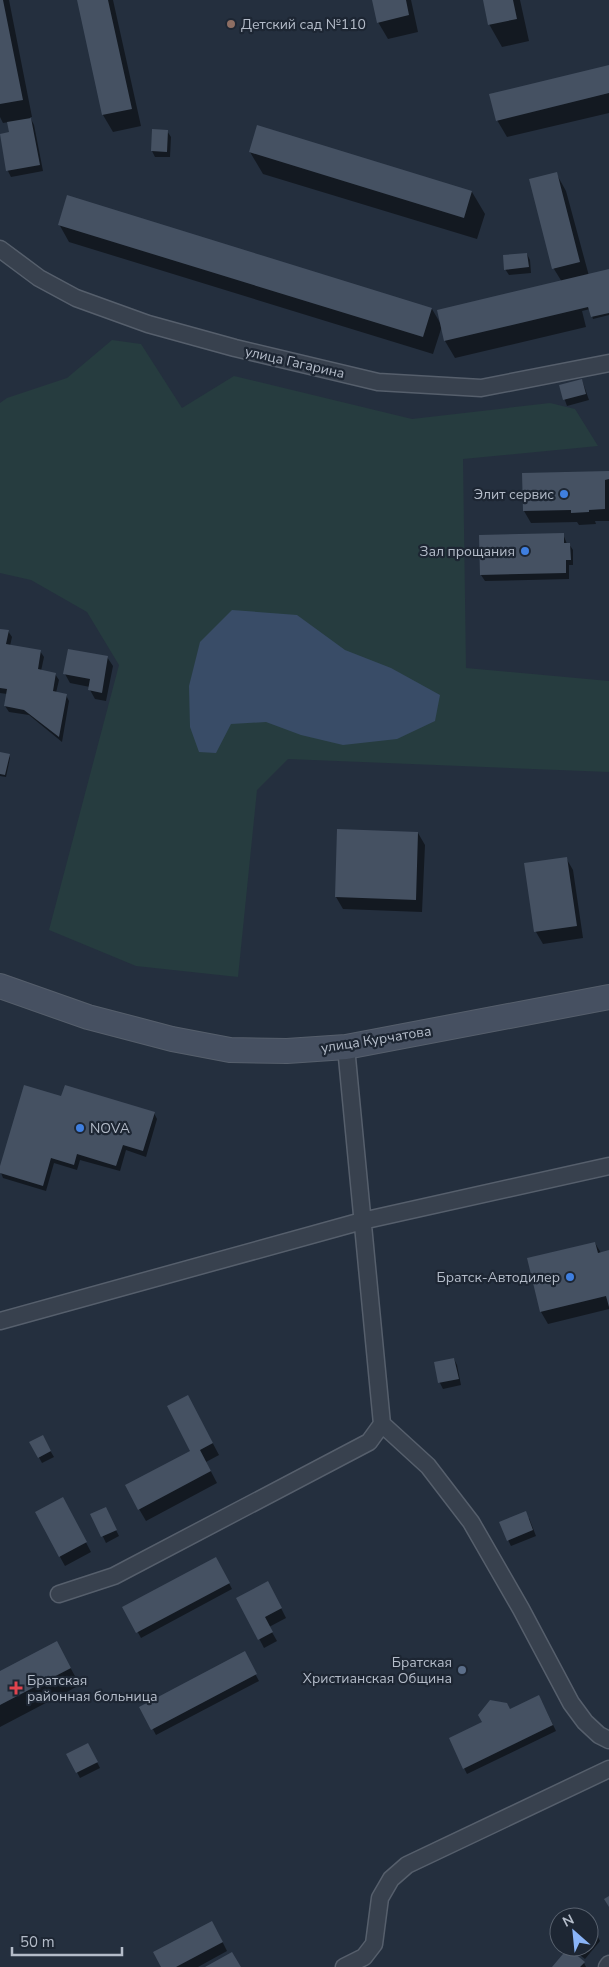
<svg xmlns="http://www.w3.org/2000/svg" width="609" height="1967" font-family="'Nunito Sans',sans-serif">
	<style>
		.green { fill: #263c3f }
		.water { fill: #394c67 }
		.shadow { fill: #0007 }
		.building { fill: #455162 }
		.lines { fill: none; stroke-linecap: round; stroke-linejoin: round }
		.street-casing { stroke: #565f6c; stroke-width: 19 }
		.secondary-casing { stroke: #565f6c; stroke-width: 26 }
		.street { stroke: #38414e; stroke-width: 16 }
		.secondary { stroke: #465061; stroke-width: 24 }
		.education-dot { fill: #8d6e63; stroke: #1d2633; stroke-width: 2 }
		.shop-dot { fill: #3f7fe0; stroke: #1d2633; stroke-width: 2 }
		.service-dot { fill: #5c6f8a; stroke: #1d2633; stroke-width: 2 }
		.health-dot { fill: #e0444e; stroke: #1d2633; stroke-width: 2 }
		.labels { text-anchor: middle; stroke-width: 4.5; stroke-linejoin: round; paint-order: stroke }
		.poi-label { font-size: 14px; fill: #b4bcc9; stroke: #1d2633; text-anchor: end }
		.street-label { font-size: 14px; fill: #b4bcc9; stroke: #1d2633 }
	</style>
	<rect width="100%" height="100%" fill="#242f3e"/>
	<path class="green" d="M112 340 141 344 182 408 234 376 412 419 550 403 575 409 598 446 463 459 466 668 609 681V772L288 759 257 790 238 977 136 966 49 930 119 665 87 612 31 580 0 573V403L7 398 67 378Z"/>
	<path class="water" d="M232 610 297 615 345 650 391 668 440 695 435 721 397 739 343 745 301 735 266 722 231 724 216 753 199 752 190 727 189 686 200 642Z"/>
	<path class="shadow" d="M0 0H9L32 117H30L34 125 43 171 11 177 8 171 1 135 11 133 9 122 3 123 0 117Z
		M78 0H113L141 126 113 132 103 115Z
		M373 0H411L418 32 388 39 378 22Z
		M484 0H520L529 41 502 47 489 24Z
		M609 67V113L507 137 497 120Z
		M167 131 171 137 170 157H155L152 151Z
		M250 152 472 192 485 214 477 239 263 174Z
		M556 173 566 191 589 276 609 271V315L593 319 590 309 582 311 586 327 455 358 445 341 439 311 562 282 554 269Z
		M67 197 432 309 442 326 433 354 69 242 59 224Z
		M527 254 530 260 531 273 509 275 505 269Z
		M582 380 589 400 567 406 560 386Z
		M609 472V521H595L596 524 579 525 577 522 531 523 524 511Z
		M563 534 567 544H569L573 550V565H569V579L485 581 481 575V536Z
		M0 630 8 631 12 637 10 646 40 651 44 657 41 671 55 674 59 680 56 693 66 695 69 701 62 742 29 715 9 712 5 706 7 694 0 693Z
		M107 657 113 666 106 701 95 699 90 690V687L70 683 65 674Z
		M0 753 9 755 10 758 6 777 0 776Z
		M338 830 418 833 425 845 422 912 343 909 336 897Z
		M566 858 573 870 583 938 543 944 536 932Z
		M62 1098 154 1113 157 1119 146 1157 126 1150 120 1171 80 1160 77 1170 54 1163 46 1191 3 1178 0 1170Z
		M595 1243 601 1253 609 1251V1309L548 1324 541 1312 528 1259Z
		M454 1359 457 1365 461 1385 443 1389 440 1383 435 1363Z
		M194 1408 219 1455 206 1462 217 1483 146 1521 139 1509 192 1451Z
		M42 1437 54 1457 42 1463 31 1443Z
		M68 1508 91 1552 65 1566 60 1557Z
		M92 1514H108L119 1536 106 1543Z
		M529 1518 536 1536 511 1546 508 1540Z
		M216 1558 232 1589 141 1638 124 1607Z
		M273 1592 286 1618 269 1627 277 1641 264 1648 238 1598Z
		M244 1653 259 1681 156 1735 141 1707Z
		M66 1660 80 1685 0 1727V1672Z
		M542 1702 556 1731 467 1774 464 1768 510 1710Z
		M91 1750 100 1768 80 1778 68 1755Z
		M589 1929 597 1935 600 1941 585 1959 570 1947H589Z
		M217 1931 227 1951 198 1967H163Z
		M584 1963 586 1967H554Z"/>
	<path class="building" d="M0 0H3L23 100 0 104Z
		M77 0H108L132 109 102 115Z
		M372 0H406L409 15 377 23Z
		M483 0H513L517 19 488 25Z
		M609 65V93L496 121 489 94Z
		M31 118 40 165 6 171 0 134 9 132 7 122Z
		M257 125 472 191 464 218 249 152Z
		M152 129 168 130 167 152 151 151Z
		M557 172 580 262 552 269 529 179Z
		M67 195 432 308 423 337 58 225Z
		M527 253 529 267 504 270 503 255Z
		M609 269V313L591 317 588 307 444 341 437 310Z
		M582 379 586 394 563 400 559 385Z
		M609 471V479L605 480V509L589 510V512L571 513V510L523 511 522 473Z
		M564 533V543H570L571 560H566V573L480 575 479 535Z
		M0 629 9 630 6 644 41 650 38 669 56 673 53 691 67 694 59 737 24 710 4 706 7 689 0 688Z
		M68 649 108 656 102 693 88 690 90 679 63 674Z
		M0 752 10 754 5 775 0 774Z
		M337 829 418 832 416 900 335 897Z
		M567 857 577 926 534 932 524 863Z
		M24 1085 61 1096 65 1085 155 1112 143 1151 123 1145 116 1166 77 1154 74 1165 51 1158 43 1186 0 1173V1166Z
		M595 1242 598 1253 609 1250V1307L606 1296 540 1312 527 1258Z
		M454 1358 459 1379 438 1383 434 1362Z
		M188 1395 213 1443 200 1450 211 1471 138 1510 125 1485 190 1451 167 1406Z
		M43 1435 51 1451 38 1458 29 1442Z
		M63 1497 87 1542 59 1557 35 1512Z
		M106 1507 117 1530 101 1537 90 1514Z
		M526 1511 533 1530 507 1541 499 1522Z
		M216 1557 230 1583 136 1633 122 1607Z
		M268 1581 282 1608 265 1617 273 1632 258 1640 236 1598Z
		M57 1641 71 1668 0 1705V1671Z
		M245 1651 257 1674 151 1730 139 1707Z
		M539 1695 553 1725 463 1769 449 1738 482 1722 478 1715 490 1700 507 1703 510 1709Z
		M88 1743 98 1762 76 1773 66 1754Z
		M609 1896V1907L604 1899Z
		M212 1921 223 1942 176 1967H161L153 1952Z
		M589 1927 598 1934 589 1945Z
		M573 1947H587L581 1954Z
		M568 1948 585 1962 580 1967H552Z
		M232 1952 241 1967H205Z"/>
	<g class="lines">
		<g class="street-casing">
			<path id="street" d="M0 249 39 278 76 298 148 324 235 348 378 382 481 388 609 363
				M346 1047 382 1424 428 1466 471 1522 521 1609 571 1703 585 1722 599 1735 609 1740
				M0 1321 362 1221 609 1166
				M59 1594 114 1576 369 1442 382 1424
				M344 1967 364 1957 374 1944 380 1898 391 1879 407 1865 609 1769
				M607 1967 609 1964"/>
		</g>
		<g class="secondary-casing">
			<path id="secondary" d="M0 986 88 1017 172 1039 230 1050 287 1051 346 1047 609 997"/>
		</g>
		<use href="#street" class="street"/>
		<use href="#secondary" class="secondary"/>
	</g>
	<circle class="education-dot" cx="231" cy="24" r="5"/>
	<g class="shop-dot">
		<circle cx="564" cy="494" r="5"/>
		<circle cx="525" cy="551" r="5"/>
		<circle cx="80" cy="1128" r="5"/>
		<circle cx="570" cy="1277" r="5"/>
	</g>
	<circle class="service-dot" cx="462" cy="1670" r="5"/>
	<path class="health-dot" d="M13.5 1680.5h5v5h5v5h-5v5h-5v-5h-5v-5h5z"/>
	<g class="labels">
		<g class="poi-label">
			<text x="241" y="29" text-anchor="start">Детский сад №110</text>
			<text x="554" y="499">Элит сервис</text>
			<text x="515" y="556">Зал прощания</text>
			<text x="90" y="1133" text-anchor="start">NOVA</text>
			<text x="560" y="1282">Братск-Автодилер</text>
			<text x="452" y="1667">Братская<tspan x="452" dy="16">Христианская Община</tspan></text>
			<text x="27" y="1685" text-anchor="start">Братская<tspan x="27" dy="16">районная больница</tspan></text>
		</g>
		<g class="street-label">
			<text transform="translate(295 362) rotate(13)" y="5">улица Гагарина</text>
			<text transform="translate(376 1039) rotate(-9)" y="5">улица Курчатова</text>
		</g>
	</g>
	<g transform="translate(574 1932) rotate(333)"><circle r="24" fill="#1d2633" stroke="#59626f"/>
	<path d="M0-4L9 19L0 12L-9 19Z" fill="#8ab4f8"/>
	<text y="-8" font-size="14" font-weight="bold" text-anchor="middle" fill="#b4bcc9">N</text>
	</g>
	<path d="M12 1947v8h110v-8" fill="none" stroke="#b4bcc9" stroke-width="2.5"/>
	<text x="20" y="1947" font-size="15" fill="#b4bcc9" stroke="#1d2633" stroke-width="4" paint-order="stroke">50 m</text>
</svg>
